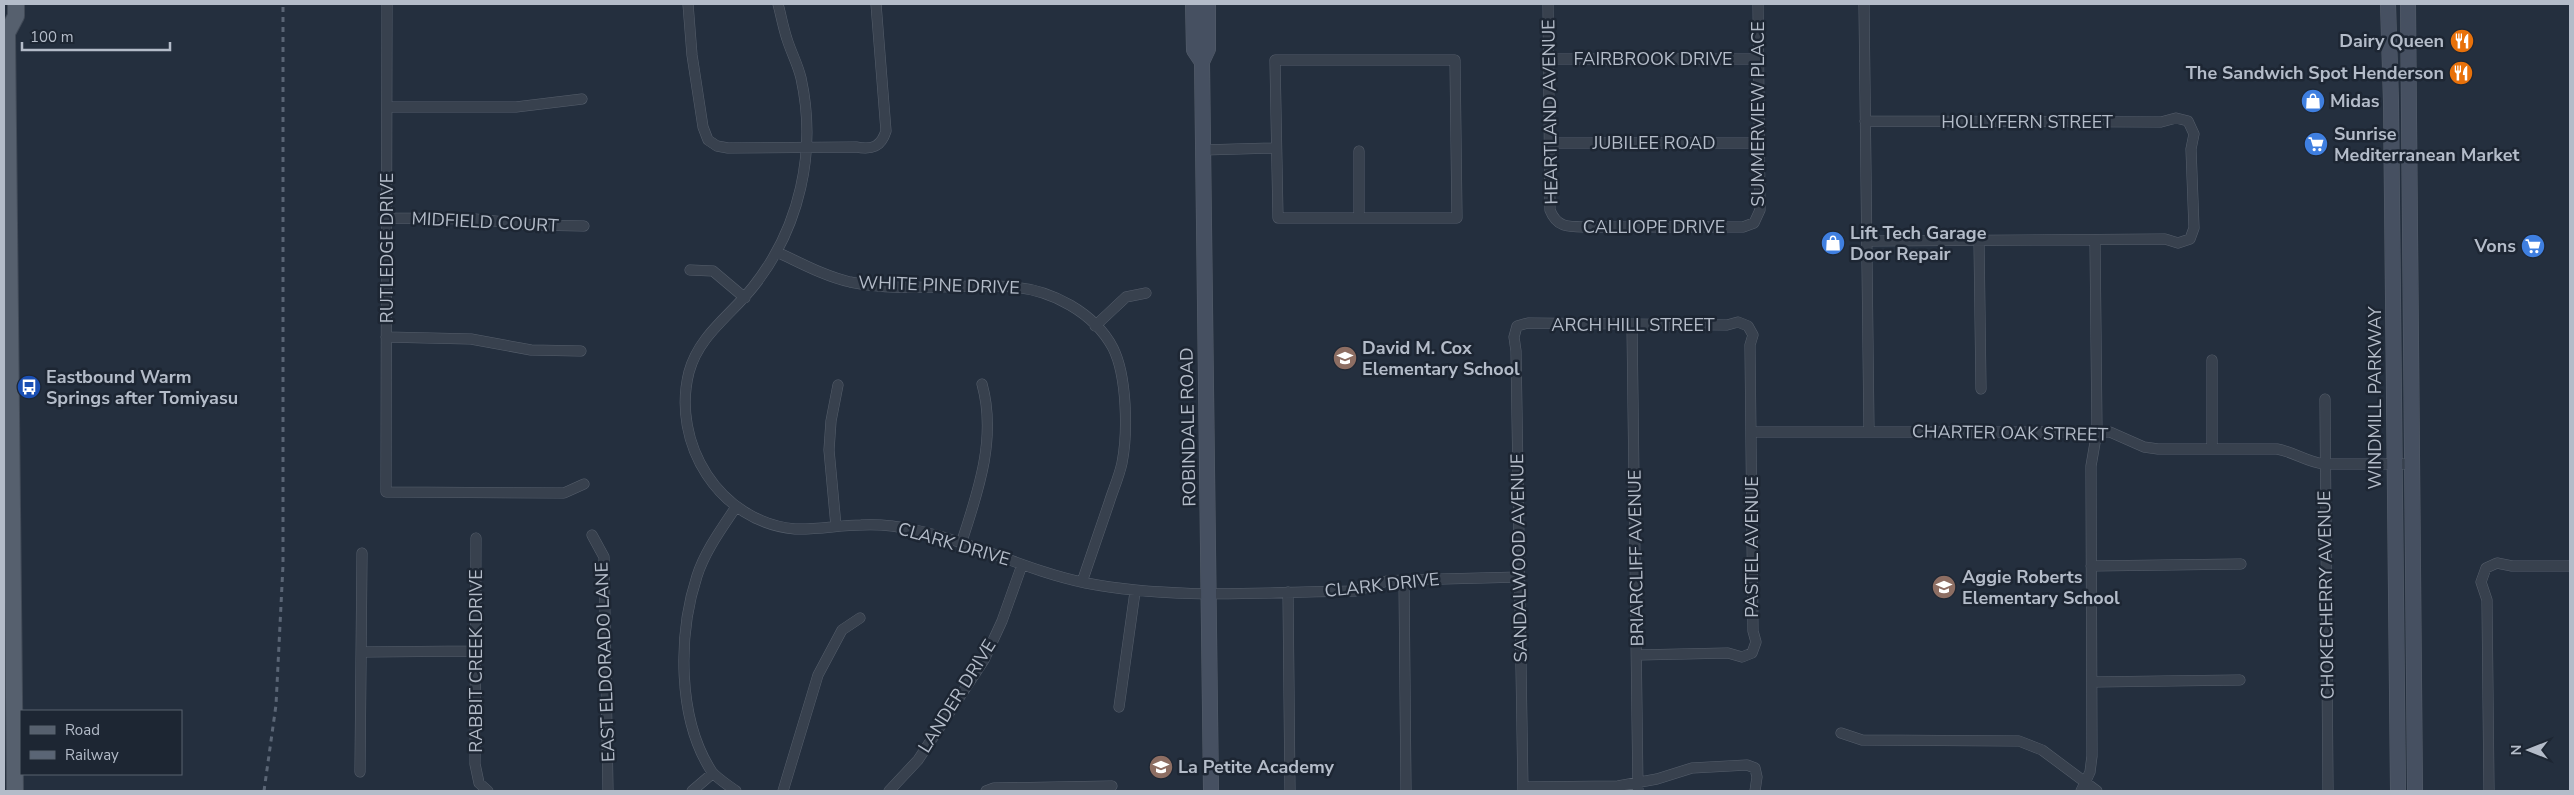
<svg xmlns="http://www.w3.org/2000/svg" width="2574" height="795" font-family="'Nunito Sans',sans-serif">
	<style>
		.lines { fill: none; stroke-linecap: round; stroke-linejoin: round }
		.street-casing { stroke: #565f6c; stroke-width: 11 }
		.secondary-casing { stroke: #565f6c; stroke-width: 16 }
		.primary-casing { stroke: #414a57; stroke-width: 18 }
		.street { stroke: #38414e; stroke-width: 10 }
		.secondary { stroke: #465061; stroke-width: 15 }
		.primary { stroke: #56606e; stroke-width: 16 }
		.rail { stroke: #5a6575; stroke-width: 3; stroke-dasharray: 5 5; stroke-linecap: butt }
		.labels { text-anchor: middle; stroke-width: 5; stroke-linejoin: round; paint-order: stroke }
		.poi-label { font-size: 18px; font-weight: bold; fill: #b4bcc9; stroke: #1d2633; text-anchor: start }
		.street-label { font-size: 18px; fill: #b4bcc9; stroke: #1d2633 }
	</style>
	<rect width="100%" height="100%" fill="#242f3e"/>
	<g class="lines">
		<g class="street-casing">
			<path id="street" d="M387 4 386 492 564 493 584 484
				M688 4 692 55 703 127 708 140 717 146 728 148 856 147C872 150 881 147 886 131L876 4
				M778 4C781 15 783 27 787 39 791 52 798 65 801 78 817 151 800 228 753 287 731 315 699 335 689 372 671 443 719 522 795 529 817 530 840 525 861 525 879 524 897 526 915 530 973 542 1027 571 1086 583 1174 600 1266 592 1355 591L1387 581 1404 580 1520 577
				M1548 4 1550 210C1557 228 1569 227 1587 227H1743L1754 223 1760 210 1758 4
				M1864 4 1869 431
				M1548 59H1759
				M1275 60H1455L1457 218H1278Z
				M387 107H516L582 99
				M1865 121 2161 122 2176 118 2188 121 2194 134 2191 149 2194 228 2190 239 2178 243 2165 239 1867 241
				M1549 143H1760
				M1203 150 1276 148
				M1359 151V218
				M387 218 475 219 533 225 584 226
				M1979 240 1981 389
				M777 252C801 263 824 276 850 282 904 293 959 283 1013 287 1051 290 1094 312 1113 348 1127 376 1128 432 1122 463 1119 477 1113 490 1109 503 1100 529 1091 556 1082 582
				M690 270 713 271 745 298
				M1632 325 1638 791
				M1095 326 1126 297 1146 293
				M386 337 471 339 531 350 581 351
				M2212 360V449
				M2325 399 2328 791
				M1751 432H2110L2144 447 2158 449H2277C2294 452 2307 462 2324 464H2413
				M836 526 829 450 831 421 838 385
				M592 535 604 557 608 791
				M476 538 475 764 479 783 488 791
				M961 544C978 492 997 438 982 384
				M2091 566 2241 564
				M1404 580 1406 791
				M1288 592 1290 791
				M362 652 476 651
				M2092 682 2240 680
				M1119 707 1135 592
				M1841 733 1862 740 2019 741 2042 750 2097 791
				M360 772 362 553
				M1523 787 1618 786 1657 779 1692 768 1747 765 1755 768 1757 777 1755 791
				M692 791 713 773
				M736 791C728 785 718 779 712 772 677 719 678 634 697 576 705 551 722 528 736 507
				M783 791 818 675 842 630 860 618
				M889 791 918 760 984 660 1002 621 1022 565
				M986 791 994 788 1112 786
				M1523 791 1516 351 1514 337 1517 326 1528 323 1727 325 1738 322 1748 326 1753 335 1750 345 1753 631 1756 642 1752 653 1742 657 1728 653 1637 655
				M2081 791 2090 772 2092 756 2091 466 2097 431 2095 240
				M2489 791 2487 600 2481 582 2486 568 2497 563 2512 566H2570"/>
		</g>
		<g class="secondary-casing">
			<path id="secondary" d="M1193 4 1194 50 1202 62
				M1208 4V49L1202 62 1211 791
				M2388 4 2391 102 2398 791
				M2408 4 2415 791"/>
		</g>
		<g class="primary-casing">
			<path id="primary" d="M15 791 7 33 16 16V4"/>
		</g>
		<use href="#street" class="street"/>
		<use href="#secondary" class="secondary"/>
		<use href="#primary" class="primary"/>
		<path class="rail" d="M264 791 276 705 283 565V4"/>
	</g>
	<defs>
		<g id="restaurant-disc" transform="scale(1.25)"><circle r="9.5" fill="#e8710a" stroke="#1d2633"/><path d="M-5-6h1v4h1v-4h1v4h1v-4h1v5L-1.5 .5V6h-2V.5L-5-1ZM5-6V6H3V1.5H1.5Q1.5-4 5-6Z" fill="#fff"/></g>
		<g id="shop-disc" transform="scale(1.25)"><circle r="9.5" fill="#3f7fe0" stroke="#1d2633"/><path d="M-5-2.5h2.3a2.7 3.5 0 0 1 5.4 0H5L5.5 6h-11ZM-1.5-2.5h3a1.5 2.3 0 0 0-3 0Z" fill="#fff"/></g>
		<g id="supermarket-disc" transform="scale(1.25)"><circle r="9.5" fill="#3f7fe0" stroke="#1d2633"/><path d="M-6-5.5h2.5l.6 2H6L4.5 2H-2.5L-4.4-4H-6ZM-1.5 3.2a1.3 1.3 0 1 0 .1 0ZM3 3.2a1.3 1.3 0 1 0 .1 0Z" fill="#fff"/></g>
		<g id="school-disc" transform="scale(1.25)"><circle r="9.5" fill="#8d6e63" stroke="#1d2633"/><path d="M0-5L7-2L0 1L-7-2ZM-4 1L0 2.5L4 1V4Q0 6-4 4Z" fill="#fff"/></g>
		<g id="bus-disc" transform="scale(1.25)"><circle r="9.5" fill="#1a4fb4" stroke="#1d2633"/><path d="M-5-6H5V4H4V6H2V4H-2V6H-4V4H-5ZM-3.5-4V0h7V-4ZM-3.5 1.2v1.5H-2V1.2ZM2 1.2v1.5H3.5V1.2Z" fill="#fff"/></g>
	</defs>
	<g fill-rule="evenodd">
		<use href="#restaurant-disc" x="2462" y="41"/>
		<use href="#restaurant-disc" x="2461" y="73"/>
		<use href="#shop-disc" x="2313" y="101"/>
		<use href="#supermarket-disc" x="2316" y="144"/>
		<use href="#shop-disc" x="1833" y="243"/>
		<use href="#supermarket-disc" x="2533" y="246"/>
		<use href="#school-disc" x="1345" y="358"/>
		<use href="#bus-disc" x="29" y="387"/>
		<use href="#school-disc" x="1944" y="587"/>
		<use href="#school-disc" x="1161" y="767"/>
	</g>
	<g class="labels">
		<g class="poi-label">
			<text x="2444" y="47" text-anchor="end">Dairy Queen</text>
			<text x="2444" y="79" text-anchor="end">The Sandwich Spot Henderson</text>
			<text x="2330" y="107">Midas</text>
			<text x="2334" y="140">Sunrise<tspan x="2334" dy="21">Mediterranean Market</tspan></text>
			<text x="1850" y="239">Lift Tech Garage<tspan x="1850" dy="21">Door Repair</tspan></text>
			<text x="2516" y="252" text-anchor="end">Vons</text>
			<text x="1362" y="354">David M. Cox<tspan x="1362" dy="21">Elementary School</tspan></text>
			<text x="46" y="383">Eastbound Warm<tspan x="46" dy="21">Springs after Tomiyasu</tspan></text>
			<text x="1962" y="583">Aggie Roberts<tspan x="1962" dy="21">Elementary School</tspan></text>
			<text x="1178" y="773">La Petite Academy</text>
		</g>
		<g class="street-label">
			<text x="1653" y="65">FAIRBROOK DRIVE</text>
			<text transform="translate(1550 112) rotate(-91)" y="6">HEARTLAND AVENUE</text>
			<text transform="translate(1758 114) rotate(-90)" y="6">SUMMERVIEW PLACE</text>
			<text x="2027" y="128">HOLLYFERN STREET</text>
			<text x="1654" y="149">JUBILEE ROAD</text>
			<text transform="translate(485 222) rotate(3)" y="6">MIDFIELD COURT</text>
			<text x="1654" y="233">CALLIOPE DRIVE</text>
			<text transform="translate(387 248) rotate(-90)" y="6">RUTLEDGE DRIVE</text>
			<text transform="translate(939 285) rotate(2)" y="6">WHITE PINE DRIVE</text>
			<text x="1633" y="331">ARCH HILL STREET</text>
			<text transform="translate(2375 398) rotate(-90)" y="6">WINDMILL PARKWAY</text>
			<text transform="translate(1188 427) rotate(-91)" y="6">ROBINDALE ROAD</text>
			<text transform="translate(2010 433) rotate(1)" y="6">CHARTER OAK STREET</text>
			<text transform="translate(954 544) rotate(16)" y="6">CLARK DRIVE</text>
			<text transform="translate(1752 547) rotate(-90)" y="6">PASTEL AVENUE</text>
			<text transform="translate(1519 558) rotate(-91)" y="6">SANDALWOOD AVENUE</text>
			<text transform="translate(1636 558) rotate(-91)" y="6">BRIARCLIFF AVENUE</text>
			<text transform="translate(1382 585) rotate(-6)" y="6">CLARK DRIVE</text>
			<text transform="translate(2326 595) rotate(-91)" y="6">CHOKECHERRY AVENUE</text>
			<text transform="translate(476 661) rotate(-90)" y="6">RABBIT CREEK DRIVE</text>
			<text transform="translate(605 662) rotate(-92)" y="6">EAST ELDORADO LANE</text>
			<text transform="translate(957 696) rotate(-58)" y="6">LANDER DRIVE</text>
		</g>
	</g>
	<rect width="2574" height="795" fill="none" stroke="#b4bcc9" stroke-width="10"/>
	<rect x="20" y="710" width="162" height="65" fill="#1d2633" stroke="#59626f"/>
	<rect x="30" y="726" width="25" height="8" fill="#56606e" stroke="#59626f"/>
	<text x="65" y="735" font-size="15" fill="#b4bcc9">Road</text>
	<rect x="30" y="751" width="25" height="8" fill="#5a6575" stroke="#59626f"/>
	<text x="65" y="760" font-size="15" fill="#b4bcc9">Railway</text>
	<g transform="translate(2529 750) rotate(270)" stroke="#1d2633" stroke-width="4" paint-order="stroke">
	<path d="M0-4L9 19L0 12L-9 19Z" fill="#b4bcc9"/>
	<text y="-8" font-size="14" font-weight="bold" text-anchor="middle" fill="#b4bcc9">N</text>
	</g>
	<path d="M22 42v8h148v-8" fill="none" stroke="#b4bcc9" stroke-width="2.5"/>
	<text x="30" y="42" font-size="15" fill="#b4bcc9" stroke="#1d2633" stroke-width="4" paint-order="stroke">100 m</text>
</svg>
